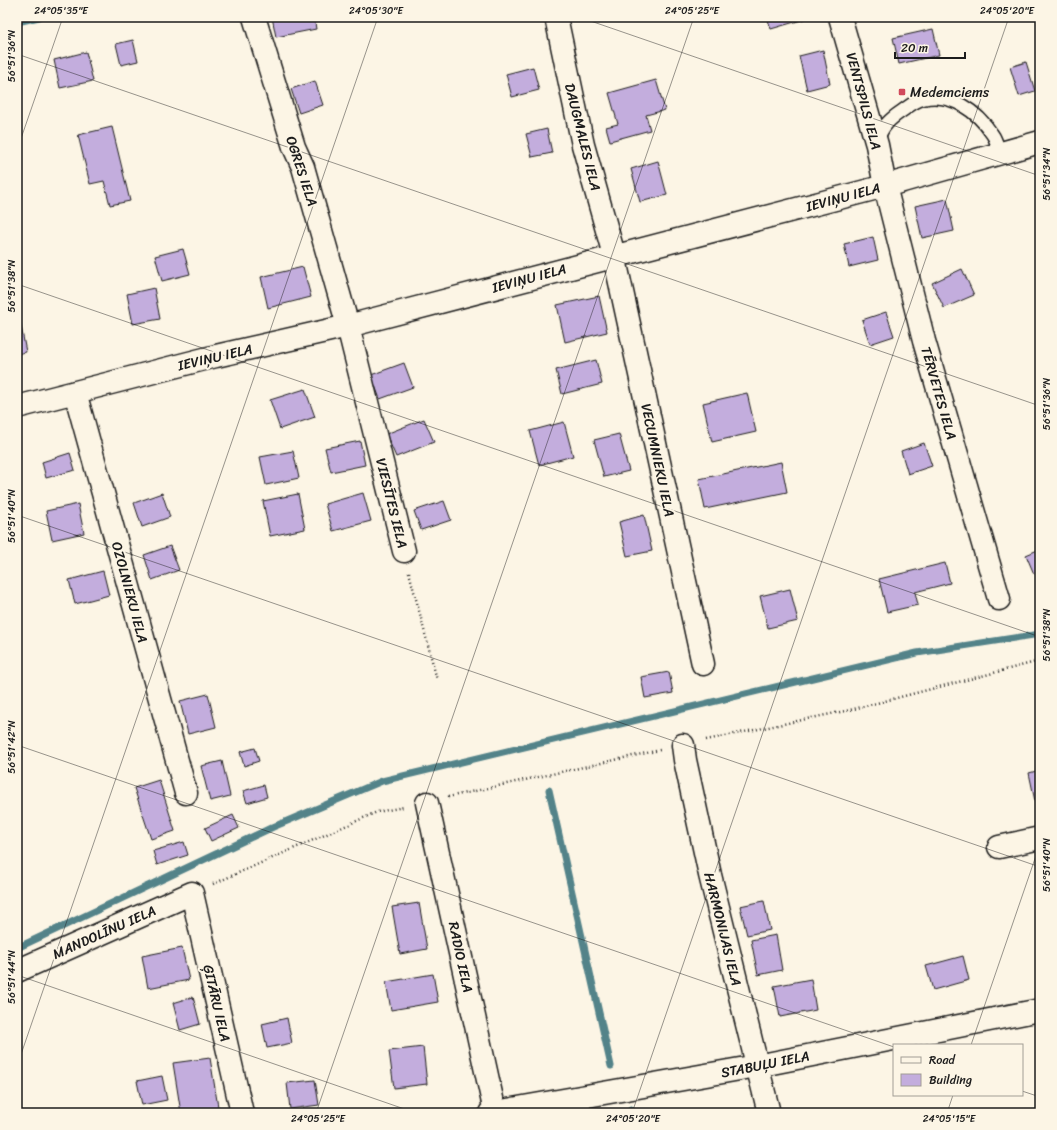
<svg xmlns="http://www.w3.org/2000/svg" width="1057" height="1130" font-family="Sriracha,sans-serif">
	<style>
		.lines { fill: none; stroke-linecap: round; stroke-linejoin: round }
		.stream { stroke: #538389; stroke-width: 7 }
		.building { fill: #c3addd; stroke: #1c1c1c }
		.lane-casing { stroke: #1c1c1c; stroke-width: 15 }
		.street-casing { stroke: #1c1c1c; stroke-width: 25 }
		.path { stroke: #1c1c1c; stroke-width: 2.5; stroke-dasharray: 1 3; stroke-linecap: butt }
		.lane { stroke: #fcf5e5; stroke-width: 12 }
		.street { stroke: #fcf5e5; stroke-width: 22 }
		.ticks { fill: none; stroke: #1c1c1c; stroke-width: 1; stroke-opacity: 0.45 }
		.poi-dot { fill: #d1495b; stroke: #fcf5e5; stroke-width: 1.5 }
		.labels { text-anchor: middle; stroke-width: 4; stroke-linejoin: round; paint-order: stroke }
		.poi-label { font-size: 14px; fill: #1c1c1c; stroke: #fcf5e5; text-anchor: start }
		.street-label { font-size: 14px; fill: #1c1c1c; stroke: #fcf5e5 }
		.neatline { fill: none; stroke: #1c1c1c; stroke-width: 1.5 }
		.ticks-label { font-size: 10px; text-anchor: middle; fill: #1c1c1c }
	</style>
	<rect width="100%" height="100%" fill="#fcf5e5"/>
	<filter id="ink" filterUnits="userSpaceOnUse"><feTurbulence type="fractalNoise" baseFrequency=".025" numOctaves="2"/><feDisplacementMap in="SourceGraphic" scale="8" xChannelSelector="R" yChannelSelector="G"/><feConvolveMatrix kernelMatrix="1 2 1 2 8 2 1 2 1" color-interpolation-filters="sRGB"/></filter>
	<g filter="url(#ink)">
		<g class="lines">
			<path class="stream" d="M17 22 39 17
				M549 790 611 1066
				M17 948 273 827 382 781 917 653 1040 634
				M631 1109 632 1113"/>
		</g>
		<path class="building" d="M272 17H314L316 29 276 37Z
			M767 17H805V19L771 29Z
			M933 29 939 55 899 64 893 38Z
			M133 40 138 61 121 65 116 44Z
			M823 50 830 84 807 90 799 56Z
			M86 52 93 81 60 88 54 60Z
			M1026 62 1035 91 1019 96 1010 67Z
			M533 67 539 90 512 97 506 74Z
			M656 80 665 110 646 115 650 130 610 141 606 127 618 124 609 93Z
			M315 81 323 105 299 113 291 89Z
			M112 127 130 201 110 205 104 181 90 184 78 135Z
			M547 129 552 153 532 157 526 134Z
			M658 161 667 195 640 202 631 169Z
			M947 199 954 231 922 238 915 206Z
			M873 237 878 260 849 267 844 244Z
			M183 249 190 274 162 281 155 256Z
			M303 267 311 297 268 308 261 277Z
			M962 269 974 295 944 308 932 283Z
			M154 288 160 319 133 324 127 294Z
			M599 296 607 332 565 342 557 305Z
			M886 312 894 336 870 344 862 320Z
			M17 321H20L26 352 17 354Z
			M596 360 602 384 562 394 556 370Z
			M404 363 413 387 380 399 371 375Z
			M305 389 315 417 280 429 270 400Z
			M747 393 756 432 712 442 703 403Z
			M424 419 434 442 396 457 386 434Z
			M564 422 573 456 539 465 530 431Z
			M619 434 629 471 604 477 594 440Z
			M360 441 365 465 331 472 325 448Z
			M924 443 932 466 908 474 901 451Z
			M293 451 299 478 266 485 260 457Z
			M70 453 75 470 46 478 42 462Z
			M781 462 787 492 705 509 699 479Z
			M162 493 170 517 142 527 134 503Z
			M363 493 371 521 333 531 325 504Z
			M298 494 305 529 270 536 263 501Z
			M444 501 451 520 421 530 414 511Z
			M78 504 84 533 52 540 46 511Z
			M644 515 652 551 627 556 619 522Z
			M170 546 179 570 152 580 144 555Z
			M1040 549V571L1034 574 1026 555Z
			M945 563 950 583 915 592 918 605 887 612 879 579Z
			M103 571 109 595 75 604 69 580Z
			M790 589 798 621 768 628 760 596Z
			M669 672 673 693 645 698 641 677Z
			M208 694 216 727 188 734 180 701Z
			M255 748 259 761 244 766 240 752Z
			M222 761 230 796 210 801 201 766Z
			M1040 770V805L1036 806 1029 773Z
			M159 780 175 831 151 839 134 788Z
			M264 785 267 797 247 803 243 791Z
			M233 815 239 828 211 841 205 828Z
			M184 842 188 855 157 865 153 851Z
			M764 901 770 930 747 935 740 906Z
			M419 903 427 949 400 954 392 907Z
			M776 935 782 970 758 975 751 940Z
			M182 948 189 980 148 988 142 956Z
			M963 956 969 980 933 990 926 966Z
			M433 974 438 1002 391 1010 386 982Z
			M811 979 816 1010 780 1017 774 986Z
			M193 997 200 1024 180 1030 173 1003Z
			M287 1018 292 1043 267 1048 262 1024Z
			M423 1047 427 1084 394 1088 389 1051Z
			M210 1058 219 1113H181L173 1063Z
			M162 1076 167 1100 142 1105 137 1081Z
			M315 1080 319 1105 290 1109 287 1083Z"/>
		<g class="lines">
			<g class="lane-casing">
				<path id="lane" d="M878 141C881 127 890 119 902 111 908 107 916 100 923 99 951 92 978 112 992 134 996 139 998 147 1000 154"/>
			</g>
			<g class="street-casing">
				<path id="street" d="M254 17 294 147 303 167 348 326 404 551
					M556 17 583 145 614 255 703 664
					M840 17 877 145 885 186 924 341 999 599
					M75 392 186 793
					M17 407 216 356 348 326 885 186 1040 142
					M683 745 685 760 710 875 769 1113
					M427 803 495 1112
					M999 847 1040 838
					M17 971 192 893 242 1113
					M490 1113 757 1066 1040 1010"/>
			</g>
			<path class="path" d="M409 572 437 680
				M706 740 850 710 1040 661
				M448 797 660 750
				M213 884 377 812 404 807"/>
			<use href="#lane" class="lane"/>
			<use href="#street" class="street"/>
		</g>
	</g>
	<path class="ticks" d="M579 17 1040 176M17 54 1040 406M17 150 63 17M17 284 1040 637M17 515 1040 867M17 745 894 1047M17 975 416 1113M971 1045 1040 844M17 1066 378 17M1022 1091 1040 1097M316 1113 694 17M632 1113 1009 17M947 1113 953 1095"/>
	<rect class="poi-dot" x="898" y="88" width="8" height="8" rx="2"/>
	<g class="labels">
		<g class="poi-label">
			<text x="910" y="97">Medemciems</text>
		</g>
		<g class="street-label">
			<text transform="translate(864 101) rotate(75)" y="5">VENTSPILS IELA</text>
			<text transform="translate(583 137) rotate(76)" y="5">DAUGMALES IELA</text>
			<text transform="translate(302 171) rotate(72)" y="5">OGRES IELA</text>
			<text transform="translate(843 197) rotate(-15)" y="5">IEVIŅU IELA</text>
			<text transform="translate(529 278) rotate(-15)" y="5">IEVIŅU IELA</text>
			<text transform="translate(215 357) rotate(-13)" y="5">IEVIŅU IELA</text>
			<text transform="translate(939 393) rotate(74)" y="5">TĒRVETES IELA</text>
			<text transform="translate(658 460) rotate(78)" y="5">VECUMNIEKU IELA</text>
			<text transform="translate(392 503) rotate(76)" y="5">VIESĪTES IELA</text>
			<text transform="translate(130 592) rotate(75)" y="5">OZOLNIEKU IELA</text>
			<text transform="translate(723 929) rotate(76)" y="5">HARMONIJAS IELA</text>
			<text transform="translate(104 932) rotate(-24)" y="5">MANDOLĪNU IELA</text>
			<text transform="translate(461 957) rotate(78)" y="5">RADIO IELA</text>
			<text transform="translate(217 1003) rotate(77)" y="5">ĢITĀRU IELA</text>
			<text transform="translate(765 1064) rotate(-11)" y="5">STABUĻU IELA</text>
		</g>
	</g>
	<rect width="1057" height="1130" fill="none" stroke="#fcf5e5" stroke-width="44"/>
	<rect x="893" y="1044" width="130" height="52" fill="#fcf5e5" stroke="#a29e95"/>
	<rect x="901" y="1057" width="20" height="6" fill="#fcf5e5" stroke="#a29e95"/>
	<text x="929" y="1064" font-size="12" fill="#1c1c1c">Road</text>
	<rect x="901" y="1074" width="20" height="12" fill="#c3addd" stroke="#a29e95"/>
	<text x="929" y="1084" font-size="12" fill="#1c1c1c">Building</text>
	<path d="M895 52v6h70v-6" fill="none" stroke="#1c1c1c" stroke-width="2"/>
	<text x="901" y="52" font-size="12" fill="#1c1c1c" stroke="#fcf5e5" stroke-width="3" paint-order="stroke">20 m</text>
	<rect x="22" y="22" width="1013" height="1086" class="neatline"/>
	<g class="ticks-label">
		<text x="61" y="14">24°05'35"E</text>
		<text x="376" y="14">24°05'30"E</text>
		<text x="692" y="14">24°05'25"E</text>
		<text x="1007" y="14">24°05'20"E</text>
		<text transform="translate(11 56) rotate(-90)" y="4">56°51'36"N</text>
		<text transform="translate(1046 174) rotate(-90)" y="4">56°51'34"N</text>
		<text transform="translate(11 286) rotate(-90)" y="4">56°51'38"N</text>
		<text transform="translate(1046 404) rotate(-90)" y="4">56°51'36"N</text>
		<text transform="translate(11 516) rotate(-90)" y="4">56°51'40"N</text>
		<text transform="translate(1046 635) rotate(-90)" y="4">56°51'38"N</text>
		<text transform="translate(11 747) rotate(-90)" y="4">56°51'42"N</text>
		<text transform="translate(1046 865) rotate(-90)" y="4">56°51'40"N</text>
		<text transform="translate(11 977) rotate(-90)" y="4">56°51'44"N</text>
		<text x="318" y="1122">24°05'25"E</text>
		<text x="633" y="1122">24°05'20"E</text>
		<text x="949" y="1122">24°05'15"E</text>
	</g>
</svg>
